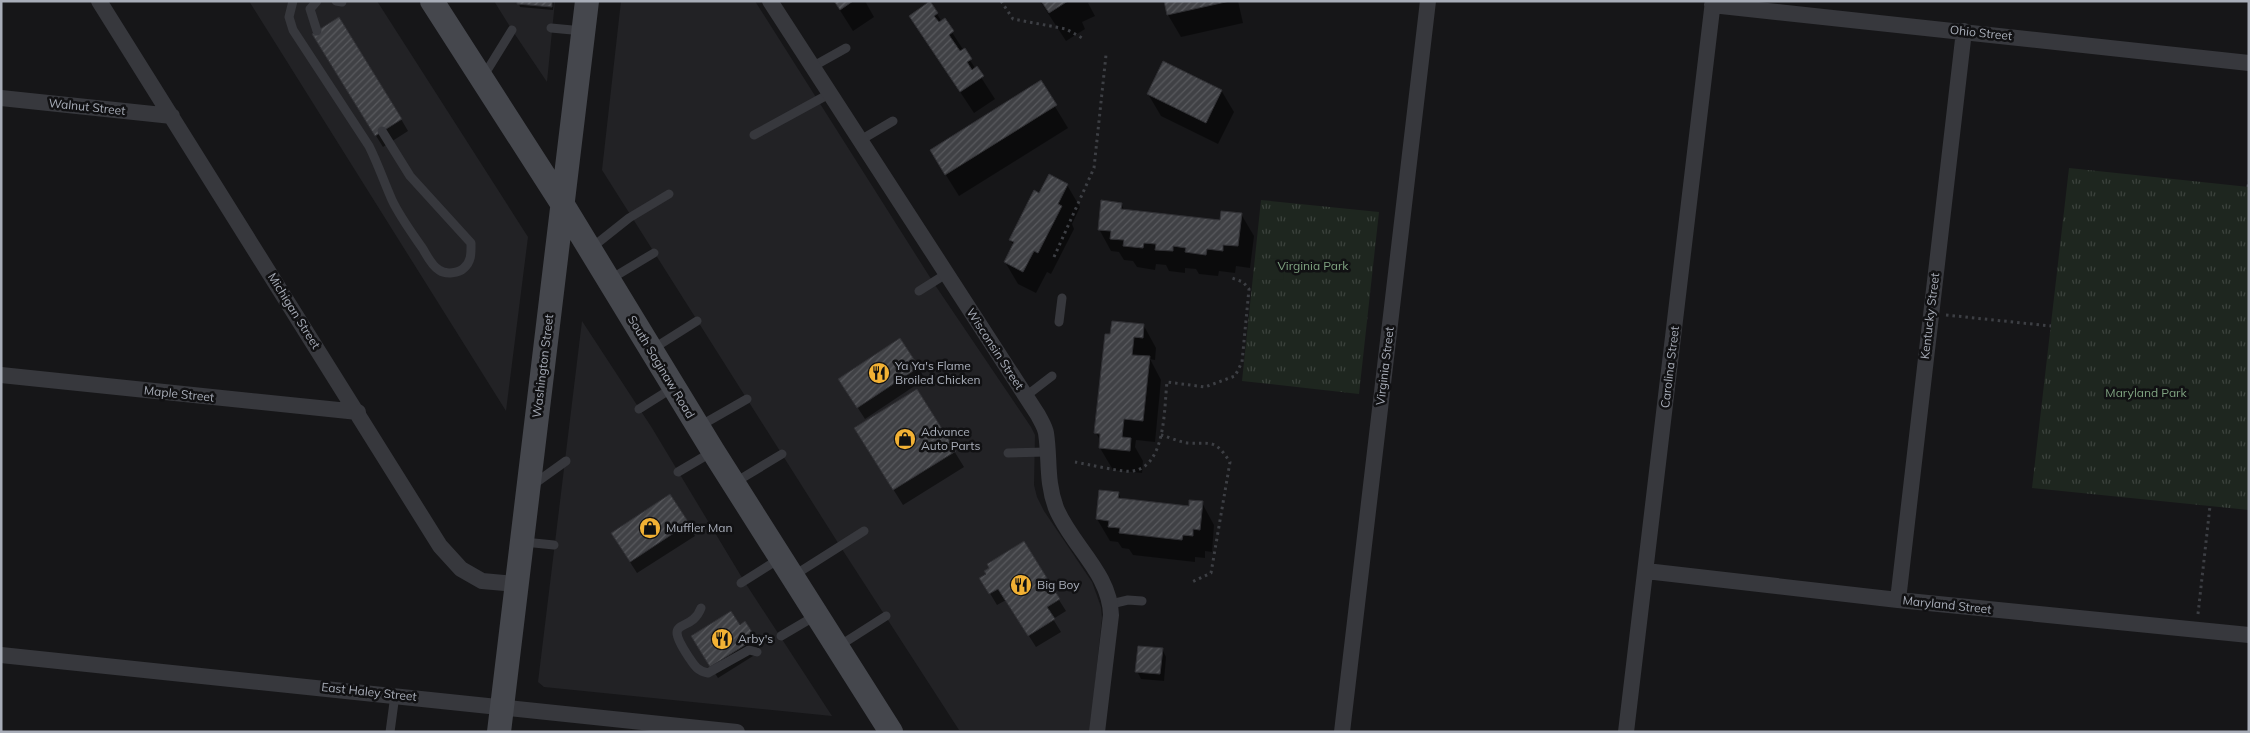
<svg xmlns="http://www.w3.org/2000/svg" width="2250" height="733" font-family="Mulish,sans-serif">
	<style>
		.built { fill: #222225 }
		.grass { fill: url(#grass-tufts) }
		.pitch { fill: #1e261f }
		.shadow { fill: #0007 }
		.building { fill: url(#building-hatch); stroke: #303034 }
		.lines { fill: none; stroke-linecap: round; stroke-linejoin: round }
		.path { stroke: #3d3f44; stroke-width: 3; stroke-dasharray: 2.5 4; stroke-linecap: butt }
		.lane { stroke: #37383d; stroke-width: 9 }
		.street { stroke: #37383d; stroke-width: 16 }
		.secondary { stroke: #45474d; stroke-width: 24 }
		.labels { text-anchor: middle; stroke-width: 5; stroke-linejoin: round; paint-order: stroke }
		.street-label { font-size: 12px; fill: #a8adb8; stroke: #111113 }
		.park-label { font-size: 12px; fill: #7fa381; stroke: #111113 }
		.poi-label { font-size: 12px; fill: #a8adb8; stroke: #111113; text-anchor: start }
	</style>
	<defs>
		<pattern id="grass-tufts" width="24" height="20" patternUnits="userSpaceOnUse" patternTransform="scale(1.25)"><rect width="24" height="20" fill="#1e261f"/><path d="M3 7l-1-3M5 7V3M7 7l1-3M15 17l-1-3M17 17v-4M19 17l1-3" fill="none" stroke="#3c433d"/></pattern>
		<pattern id="building-hatch" width="6" height="6" patternUnits="userSpaceOnUse" patternTransform="scale(1.25)"><rect width="6" height="6" fill="#404145"/><path d="M-1 1l2-2M0 6l6-6M5 7l2-2" fill="none" stroke="#595a5e"/></pattern>
	</defs>
	<rect width="100%" height="100%" fill="#161618"/>
	<path class="built" d="M249 1H377L528 237 506 411Z
		M494 1H555L547 82 512 30Z
		M621 1H755L933 282 1031 427 1035 435 1034 485 1037 497 1044 511 1092 582 1101 607 1102 618 1090 732 959 730 840 546 602 170Z
		M582 321 652 428 744 581 832 716 544 687 538 682Z"/>
	<path class="grass" d="M2069 168 2249 187V510L2032 488Z
		M1261 200 1379 212 1359 394 1242 381Z"/>
	<path class="pitch" d="M1283 258 1284 279 1257 280V259Z"/>
	<path class="shadow" d="M518 1H554L553 10 520 7Z
		M834 1H865L874 17 853 31Z
		M1040 1H1091L1088 3 1095 16 1082 22 1085 29 1066 41Z
		M1165 1H1238L1243 23 1181 37 1168 15Z
		M930 3 942 22 944 20 995 99 974 113 910 16Z
		M320 46 401 119 408 131 383 147Z
		M1040 82 1068 128 959 196 944 172Z
		M1221 90 1234 112 1218 144 1161 116 1148 94Z
		M1067 185 1080 207 1072 224 1074 229 1051 274 1047 272 1036 293 1018 284 1005 262 1014 246 1010 240 1040 195Z
		M1121 204 1125 211 1221 221 1241 214 1254 236 1250 268 1236 266 1235 273 1219 271 1218 276 1199 274 1196 269 1185 268V273L1169 271 1166 265 1156 264 1155 270 1137 267 1133 261 1124 260 1119 252 1111 251 1099 229Z
		M1144 326 1156 348 1155 360 1150 359 1161 380 1155 442 1136 440 1135 447 1143 461 1142 473 1113 470 1100 448 1101 442 1096 433 1106 335Z
		M918 367 925 379 865 419 847 391Z
		M917 391 964 467 903 505 865 444Z
		M1100 492 1118 493 1122 500 1190 507 1202 503 1214 525 1212 552 1205 551V558L1195 557V562L1133 555 1129 549 1122 548 1118 542 1110 541 1097 519Z
		M670 496 695 536 637 573 619 545Z
		M1023 543 1066 611 1053 619 1061 632 1036 647 1006 600 997 605 988 590Z
		M744 623 761 651 718 678 699 648Z
		M1162 649 1166 657 1164 681 1141 679 1137 671Z"/>
	<path class="building" d="M517 1H552V7L517 4Z
		M834 1H853L840 10Z
		M930 1 938 13 934 16 939 22 945 18 954 31 949 35 960 51 965 48 972 59 967 62 972 70 977 66 984 76 960 92 909 16Z
		M1041 1H1068L1049 13Z
		M1164 1H1230L1167 15Z
		M339 17 402 119 375 136 312 34Z
		M1163 61 1222 90 1206 123 1147 94Z
		M1041 80 1057 105 945 175 930 150Z
		M1049 174 1068 184 1058 204 1062 206 1038 253 1034 251 1023 272 1004 262 1014 242 1009 240 1034 190 1039 193Z
		M1101 200 1122 203 1121 209 1220 220 1221 211 1242 213 1238 246 1223 245V251L1207 249 1206 255 1185 252 1186 248 1173 246V251L1155 250 1156 244 1144 243 1143 248 1123 246 1124 240 1110 239 1111 231 1098 230Z
		M1112 321 1144 324 1143 338 1134 337 1132 355 1150 356 1143 421 1124 419 1122 437 1131 438 1130 451 1099 448 1100 434 1094 433 1105 334H1110Z
		M900 338 919 367 857 408 838 379Z
		M917 389 956 451 893 490 854 428Z
		M1099 490 1119 492 1118 498 1189 506V500L1203 501 1200 530 1193 529V536L1183 535 1182 540 1119 533 1120 528 1108 527 1109 521 1096 519Z
		M670 494 689 523 630 562 611 533Z
		M1024 541 1060 599 1047 607 1055 619 1028 636 998 589 989 594 979 578 986 574 984 571 989 568 987 564Z
		M731 611 740 625 745 621 756 638 710 667 691 636Z
		M1138 646 1163 648 1160 674 1135 672Z"/>
	<g class="lines">
		<path class="path" d="M1001 1 1013 19 1066 29 1084 39
			M2248 187 2249 180
			M1054 257 1094 168 1106 55
			M1946 315 2051 326
			M1161 435C1169 437 1179 442 1188 443 1212 444 1215 439 1230 462L1211 573 1192 582
			M1075 462C1087 464 1124 473 1133 471 1166 466 1164 408 1167 382L1205 387 1235 376 1242 362 1249 289 1243 282 1232 278
			M2198 614 2210 506"/>
		<path class="lane" d="M293 1 289 17 293 30 369 146C378 164 384 182 392 200 400 217 412 233 423 249 427 256 432 266 439 270 446 275 459 273 464 268 472 261 471 252 471 243L410 176 382 131
			M336 1 342 2
			M551 28 583 31
			M317 31 310 9 317 1
			M812 67 846 48
			M483 77 512 30
			M754 135 829 94
			M859 141 893 121
			M590 249 629 218 669 194
			M609 280 654 253
			M919 291 946 274
			M1059 322 1062 298
			M651 350 697 321
			M1026 396 1052 376
			M639 409 674 387
			M698 427 747 399
			M1008 453 1046 452
			M678 472 712 452
			M734 483 782 454
			M534 484 566 461
			M524 542 554 545
			M793 576 864 531
			M741 583 779 559
			M1111 604 1128 600 1142 601
			M701 608C691 635 661 615 688 656 694 665 697 671 708 673L749 650 757 652
			M781 636 815 616
			M839 646 886 616
			M390 732 395 695"/>
		<path class="street" d="M99 1 440 546 461 569 482 581 516 584
			M770 1 1038 415C1041 421 1045 427 1046 433 1050 459 1046 481 1056 508 1071 545 1110 573 1111 615L1097 732
			M1712 5 2249 63
			M1 98 172 116
			M1 375 358 412
			M1646 571 1898 600 2249 635
			M1898 600 1964 31
			M1 655 737 732
			M1342 732 1428 1
			M1626 732 1713 1"/>
		<path class="secondary" d="M432 1 563 205 713 451 891 732
			M499 732 587 1"/>
	</g>
	<defs>
		<g id="restaurant-disc" transform="scale(1.125)"><circle r="9.5" fill="#f2b134" stroke="#111113"/><path d="M-5-6h1v4h1v-4h1v4h1v-4h1v5L-1.5 .5V6h-2V.5L-5-1ZM5-6V6H3V1.5H1.5Q1.5-4 5-6Z" fill="#111"/></g>
		<g id="shop-disc" transform="scale(1.125)"><circle r="9.5" fill="#f2b134" stroke="#111113"/><path d="M-5-2.5h2.3a2.7 3.5 0 0 1 5.4 0H5L5.5 6h-11ZM-1.5-2.5h3a1.5 2.3 0 0 0-3 0Z" fill="#111"/></g>
	</defs>
	<g fill-rule="evenodd">
		<use href="#restaurant-disc" x="879" y="373"/>
		<use href="#shop-disc" x="905" y="439"/>
		<use href="#shop-disc" x="650" y="528"/>
		<use href="#restaurant-disc" x="1021" y="585"/>
		<use href="#restaurant-disc" x="722" y="639"/>
	</g>
	<g class="labels">
		<g class="street-label">
			<text transform="translate(1981 33) rotate(6)" y="4">Ohio Street</text>
			<text transform="translate(87 107) rotate(6)" y="4">Walnut Street</text>
			<text transform="translate(294 311) rotate(58)" y="4">Michigan Street</text>
			<text transform="translate(1930 316) rotate(-83)" y="4">Kentucky Street</text>
			<text transform="translate(995 349) rotate(57)" y="4">Wisconsin Street</text>
			<text transform="translate(543 366) rotate(-83)" y="4">Washington Street</text>
			<text transform="translate(1385 366) rotate(-83)" y="4">Virginia Street</text>
			<text transform="translate(661 367) rotate(59)" y="4">South Saginaw Road</text>
			<text transform="translate(1670 367) rotate(-83)" y="4">Carolina Street</text>
			<text transform="translate(179 394) rotate(6)" y="4">Maple Street</text>
			<text transform="translate(1947 605) rotate(6)" y="4">Maryland Street</text>
			<text transform="translate(369 692) rotate(6)" y="4">East Haley Street</text>
		</g>
		<g class="park-label">
			<text x="1313" y="270">Virginia Park</text>
			<text x="2146" y="397">Maryland Park</text>
		</g>
		<g class="poi-label">
			<text x="895" y="370">Ya Ya's Flame<tspan x="895" dy="14">Broiled Chicken</tspan></text>
			<text x="921" y="436">Advance<tspan x="921" dy="14">Auto Parts</tspan></text>
			<text x="666" y="532">Muffler Man</text>
			<text x="1037" y="589">Big Boy</text>
			<text x="738" y="643">Arby's</text>
		</g>
	</g>
	<rect width="2250" height="733" fill="none" stroke="#a8adb8" stroke-width="5"/>
</svg>
